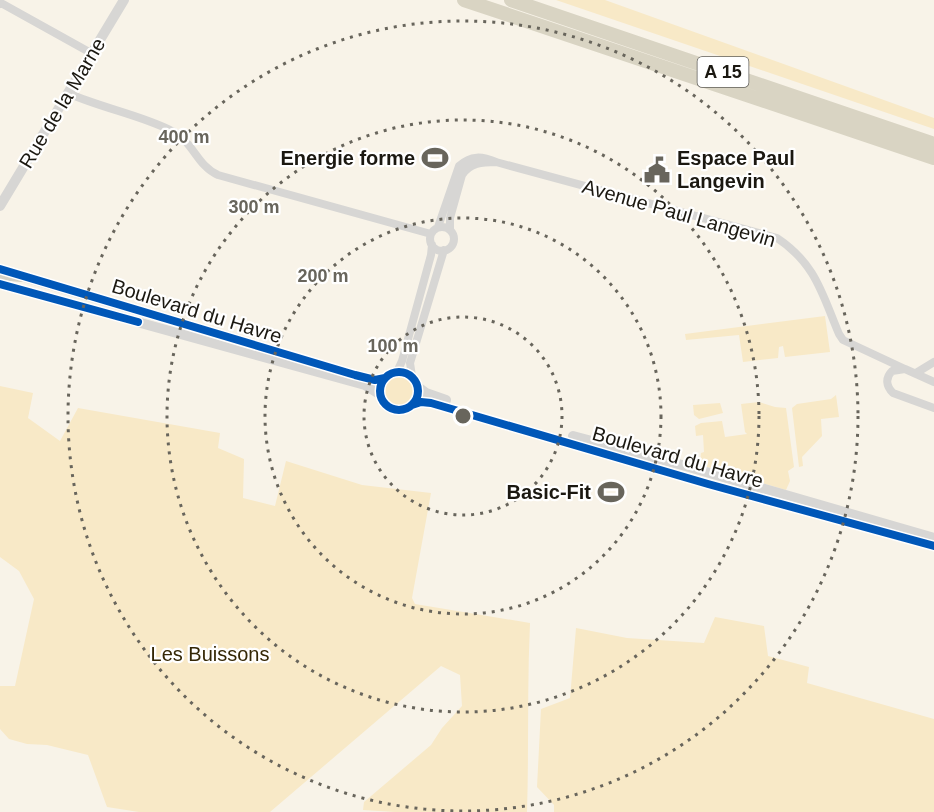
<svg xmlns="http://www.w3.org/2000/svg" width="934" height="812" font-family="Helvetica,sans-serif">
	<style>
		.green { fill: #f8e9c7 }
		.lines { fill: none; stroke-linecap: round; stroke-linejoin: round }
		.street { stroke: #d7d6d4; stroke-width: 8 }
		.secondary { stroke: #d7d6d4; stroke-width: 10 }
		.primary { stroke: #d4d1c6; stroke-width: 12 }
		.highway { stroke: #d9d4c3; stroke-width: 14 }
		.cycleway-casing { stroke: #fff; stroke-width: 11 }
		.cycleway { stroke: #0057b8; stroke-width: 8 }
		.ring { fill: none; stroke: #68655c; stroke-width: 3; stroke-dasharray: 3 6 }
		.labels { text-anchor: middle; stroke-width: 4.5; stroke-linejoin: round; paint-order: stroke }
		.shield { fill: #fff; stroke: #5f5d58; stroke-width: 1.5 }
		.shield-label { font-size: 18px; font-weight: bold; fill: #1b1811 }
		.street-label { font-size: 20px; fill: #1b1811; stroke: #fff }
		.poi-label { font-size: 20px; font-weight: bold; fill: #1b1811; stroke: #fff; text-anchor: end }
		.park-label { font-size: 20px; fill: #342705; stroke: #fff }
		.centre { fill: #68655c; stroke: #fff; stroke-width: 3 }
		.ring-label { font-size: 18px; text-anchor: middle; font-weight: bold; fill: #68655c; stroke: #fff; stroke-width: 4.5; stroke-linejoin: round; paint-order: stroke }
	</style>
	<rect width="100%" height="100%" fill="#f8f3e8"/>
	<path class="green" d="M556 0H605L934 118V129Z
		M825 316 830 352 785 357 783 346 779 347 778 358 743 362 739 335 686 340 685 334Z
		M384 391a15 15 0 1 1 30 0a15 15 0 1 1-30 0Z
		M0 386 33 393 28 418 60 441 78 408 220 433 218 448 244 459 243 498 275 506 286 461 362 485 431 493 412 598 415 604 530 623C527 686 529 749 527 812H395L363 810 364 802 431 745 442 728 462 706 460 675 441 666 270 812H139L107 807 88 755 47 745 27 744 9 739 0 729V686H15L34 599 19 571 0 557Z
		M836 395 839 417 821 419 822 436 802 457 803 466 799 467 792 408 797 404 831 399Z
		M759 402 775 407 786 408 794 467 788 471 790 481 786 490 700 465 701 453 704 452 703 435 696 436 695 426 701 423 722 421 725 437 747 434 745 432 741 404Z
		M720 403 723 413 699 419 694 415 693 405Z
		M715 617 764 626 768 656 809 667 807 683 934 719V812H554V805L537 787 541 709 570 698 576 628 627 638 704 643Z"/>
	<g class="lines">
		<path class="street" d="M0 4 1 3 91 53
			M68 93C101 108 141 115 172 131 193 141 197 166 218 175L431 234
			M496 162 777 238C816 264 822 294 839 334L843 340 905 369
			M438 227 459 166C471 155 482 156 496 162 482 162 470 163 462 175L450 218V230
			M430 239a12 12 0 1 1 24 0a12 12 0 1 1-24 0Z
			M397 372 402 361 431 255 432 245
			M916 373 934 362
			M412 376 410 363 444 250
			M934 382 905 369 892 371C885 378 886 386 893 393L934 408"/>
		<path class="secondary" d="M0 206 124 0
			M14 274 355 375 375 380 385 378
			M0 284 365 385 381 395
			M380 391a19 19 0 1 1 38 0a19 19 0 1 1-38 0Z
			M418 387 426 393 446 400
			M412 405 421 402 431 403 708 484 934 546
			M573 436 682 465 934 538"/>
		<path class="primary" d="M0 274 21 276"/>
		<path class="highway" d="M464 0 934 158
			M511 0 934 144"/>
		<g class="cycleway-casing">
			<path id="cycleway" d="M0 269 355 375 375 380 385 378
				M0 284 138 322
				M380 391a19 19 0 1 1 38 0a19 19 0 1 1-38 0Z
				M412 405 421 402 431 403 708 484 934 546"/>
		</g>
		<use href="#cycleway" class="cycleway"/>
	</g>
	<g class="ring">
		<circle cx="463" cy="416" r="99"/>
		<circle cx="463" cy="416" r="198"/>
		<circle cx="463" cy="416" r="296"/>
		<circle cx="463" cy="416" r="395"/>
	</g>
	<defs>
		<g id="stadium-bare" transform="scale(2.07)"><path d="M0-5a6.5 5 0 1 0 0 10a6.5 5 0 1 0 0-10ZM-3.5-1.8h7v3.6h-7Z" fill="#68655c" stroke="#fff" stroke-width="2.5" paint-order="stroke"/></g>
		<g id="civic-bare" transform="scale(2.07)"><path d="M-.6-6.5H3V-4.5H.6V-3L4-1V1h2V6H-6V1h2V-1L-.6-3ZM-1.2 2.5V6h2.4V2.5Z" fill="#68655c" stroke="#fff" stroke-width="2.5" paint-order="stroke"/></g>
	</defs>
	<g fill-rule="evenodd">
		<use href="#stadium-bare" x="435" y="158"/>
		<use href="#civic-bare" x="657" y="170"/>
		<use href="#stadium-bare" x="611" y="492"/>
	</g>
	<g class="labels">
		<rect class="shield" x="697.5" y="57" width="51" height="30" rx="4.5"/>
		<g class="shield-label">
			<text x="723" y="78">A 15</text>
		</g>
		<g class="street-label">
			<text transform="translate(62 103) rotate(-59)" y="7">Rue de la Marne</text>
			<text transform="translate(679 213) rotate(16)" y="7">Avenue Paul Langevin</text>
			<text transform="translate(197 311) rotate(17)" y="7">Boulevard du Havre</text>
			<text transform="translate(678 457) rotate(16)" y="7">Boulevard du Havre</text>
		</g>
		<g class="poi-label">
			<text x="415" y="165">Energie forme</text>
			<text x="677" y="165" text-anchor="start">Espace Paul<tspan x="677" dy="23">Langevin</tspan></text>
			<text x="591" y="499">Basic-Fit</text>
		</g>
		<g class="park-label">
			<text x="210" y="661">Les Buissons</text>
		</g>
	</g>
	<circle cx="463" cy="416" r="9" class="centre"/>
	<g class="ring-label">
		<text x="184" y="143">400 m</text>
		<text x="254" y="213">300 m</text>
		<text x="323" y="282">200 m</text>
		<text x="393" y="352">100 m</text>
	</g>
</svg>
